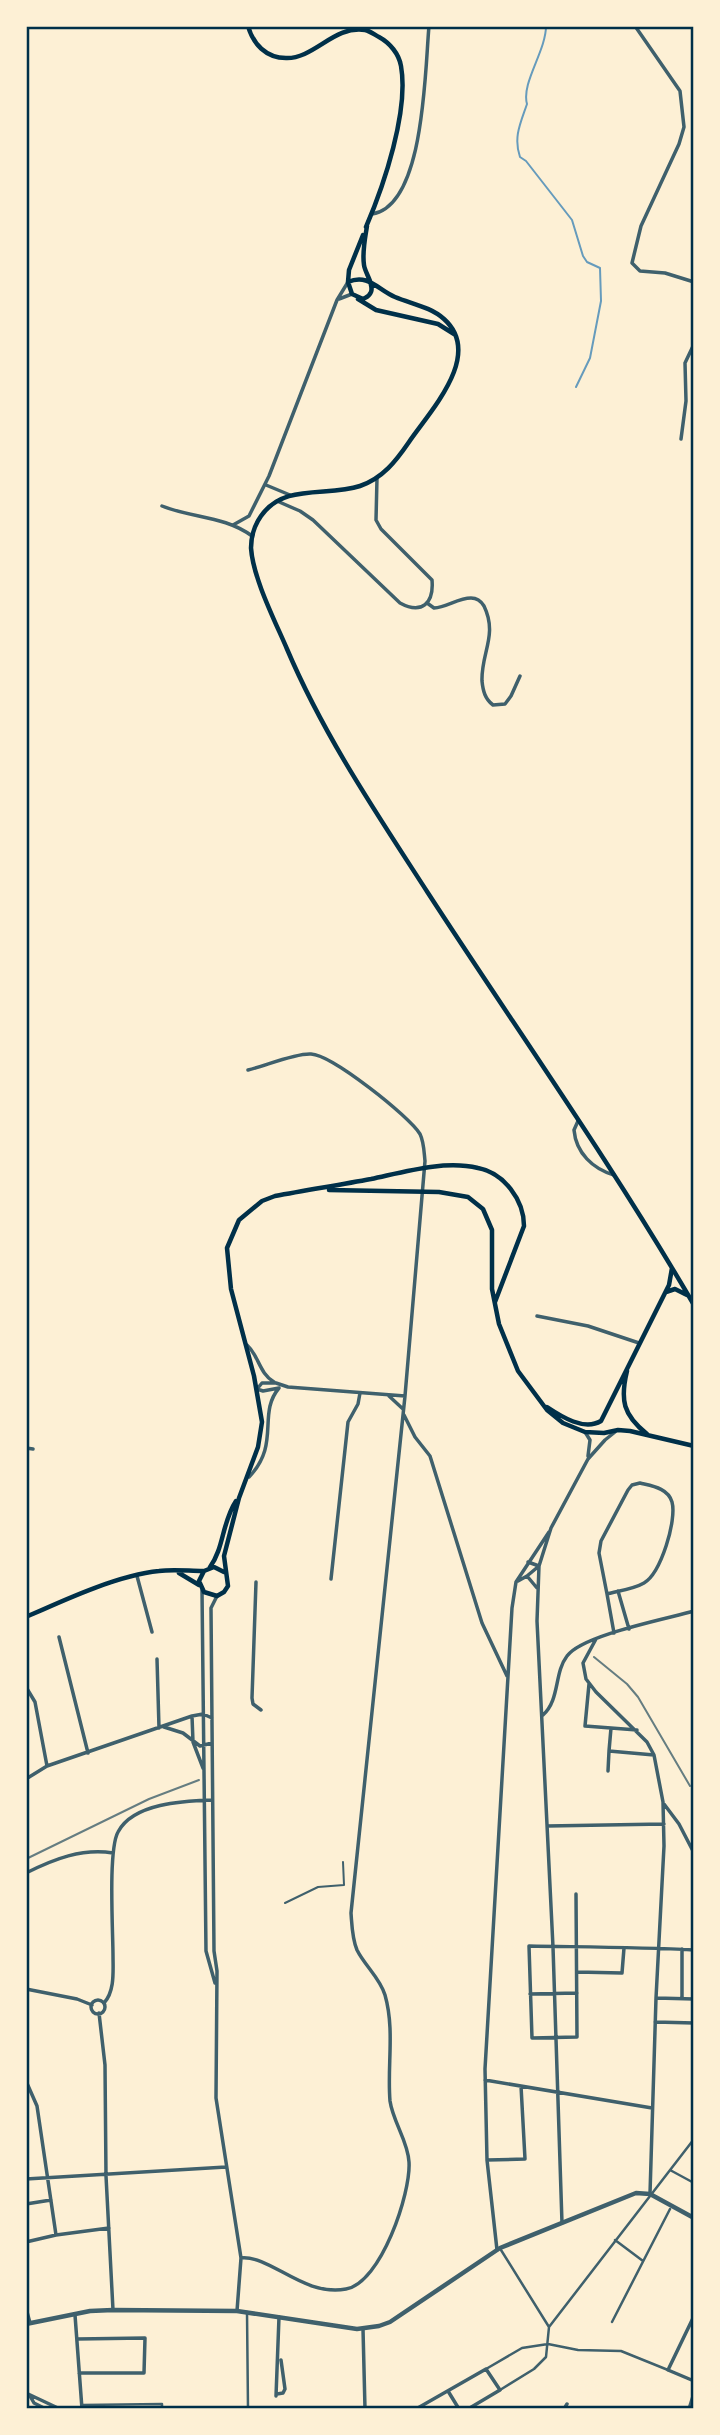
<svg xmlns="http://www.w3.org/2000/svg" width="720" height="2435" font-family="'Alegreya Sans',sans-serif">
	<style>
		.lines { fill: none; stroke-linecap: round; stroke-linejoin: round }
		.stream { stroke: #669bbc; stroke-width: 2 }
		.service { stroke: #3f606c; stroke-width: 2 }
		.pedestrian { stroke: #3f606c; stroke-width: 2.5 }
		.minor { stroke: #3f606c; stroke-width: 3.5 }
		.tertiary { stroke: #3f606c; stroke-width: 4.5 }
		.secondary { stroke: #003049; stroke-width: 4.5 }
		.rail { stroke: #657d81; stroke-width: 2 }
		.neatline { fill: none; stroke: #003049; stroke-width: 2.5 }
	</style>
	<rect width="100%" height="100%" fill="#fdf0d5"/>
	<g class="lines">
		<path class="stream" d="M546 26C546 51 521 83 527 104 521 122 513 137 520 157L526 161 572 220 583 256 587 262 600 268 601 301 590 358 576 387"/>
		<path class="service" d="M285 1903 318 1887 344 1885 343 1862"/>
		<path class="pedestrian" d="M670 2170 694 2183
			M615 2240 643 2261
			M501 2250 549 2327
			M247 2312 248 2409
			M612 2322 670 2209
			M549 2327 694 2139
			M486 2369 522 2348 548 2344 578 2350 621 2351 668 2370
			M500 2390 534 2369 546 2357 549 2327
			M82 2405 162 2404V2408"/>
		<path class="minor" d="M635 26 680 91 684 127 679 144 641 226 632 263 640 271 665 273 694 282
			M372 214C425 206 425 68 429 26
			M339 299 352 294
			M681 439 686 401 685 363 694 344
			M266 485 290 495
			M277 501 300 511 313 520 400 603C422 615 434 603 432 580L381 529 376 520 377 478
			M162 506C192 518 225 516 252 536
			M233 525 249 516 269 476 337 300 348 282
			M427 603 434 608C447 607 458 598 471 598 477 598 481 601 484 606 498 635 481 653 482 681 483 691 485 699 493 705L505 704 511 696 520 676
			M578 1121 574 1130C576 1153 593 1169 614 1175
			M537 1316 588 1326 639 1343
			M247 1345C259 1356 259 1373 274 1382
			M257 1389 262 1383H276L288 1387 405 1396
			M257 1389 263 1391 279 1388
			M389 1396 403 1409
			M404 1415 415 1437 430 1456 482 1623 507 1676
			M585 1432 590 1440 588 1456
			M26 1448 33 1449
			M249 1477C281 1444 257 1414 279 1388
			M640 1483C652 1486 668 1488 672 1502 677 1520 661 1573 644 1583 634 1589 618 1591 607 1594L599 1553 601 1541 628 1490 632 1485Z
			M137 1576 152 1632
			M527 1576 539 1566 528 1562
			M331 1579 348 1422 358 1404 360 1393
			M518 1581 527 1576 537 1588
			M256 1582 252 1698 253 1704 261 1710
			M202 1590 206 1951 215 1983
			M618 1591 629 1629
			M607 1594 614 1633
			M217 1596 211 1608 214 1951 217 1971 216 2098 241 2258 237 2311
			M59 1637 88 1753
			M596 1639 583 1663 586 1679 596 1692 647 1742 654 1755 663 1802 664 1846 656 1998 650 2194
			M157 1659 159 1728
			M589 1684 585 1726 611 1728
			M26 1687 35 1702 47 1766
			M543 1715C560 1700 554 1673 567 1656 582 1635 666 1619 694 1611
			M192 1716 193 1742 203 1768
			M164 1727 183 1733 200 1746 212 1743
			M637 1730 611 1728 609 1751 654 1755
			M608 1771 609 1751
			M26 1779 47 1766 192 1716 203 1714 212 1718
			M664 1804 679 1824 694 1853
			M547 1826 664 1824
			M26 1873C54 1859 82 1848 113 1853
			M576 1894 577 2037 532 2038 529 1946C584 1947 639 1947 694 1950
			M577 1972 622 1973 624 1948
			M26 1989 77 1999 92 2005
			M530 1994 577 1993
			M656 1998 694 1999
			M682 1999V1949
			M91 2007a7 7 0 1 1 14 0a7 7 0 1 1-14 0Z
			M104 2003C115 1991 113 1971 113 1956 113 1931 108 1850 118 1832 133 1803 184 1801 212 1800
			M99 2013 105 2065 106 2176 113 2310
			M655 2022 694 2023
			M485 2080 652 2108
			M26 2081 37 2106 56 2235
			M487 2160 525 2159 521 2086
			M26 2179 226 2167
			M26 2204 51 2200
			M562 2223 553 1947 537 1621 539 1566 551 1528 588 1459 605 1440 615 1432
			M26 2242 56 2235 109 2228
			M497 2250 487 2160 485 2069 512 1608 516 1582 549 1532
			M241 2258C271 2255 303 2297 346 2289 381 2283 411 2193 409 2162 408 2141 393 2122 390 2101 387 2066 395 2030 385 1995 380 1978 365 1966 357 1950 352 1938 352 1926 351 1913L405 1396 425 1161C424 1152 424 1142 420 1134 409 1116 332 1055 311 1054 295 1053 265 1066 248 1070
			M26 2308 30 2323
			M75 2315 82 2409
			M694 2316 668 2370 694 2381
			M363 2329 365 2409
			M77 2339 145 2338 144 2373H79
			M448 2391 459 2409
			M26 2393 60 2409
			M277 2394 283 2393 285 2389 281 2360
			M30 2396 34 2403 46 2409
			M276 2396 279 2317
			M416 2409 486 2369 500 2390 468 2409
			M564 2409 567 2404
			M689 2409 694 2393"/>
		<path class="tertiary" d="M26 2324 90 2311 113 2310 237 2311 357 2329 379 2326 390 2322 500 2248 636 2193 650 2194 694 2218"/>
		<path class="secondary" d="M248 26C253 44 266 58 286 58 314 59 334 25 365 30 370 31 375 35 379 37 390 43 399 54 401 66 409 111 384 185 366 227
			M367 226C365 239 362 252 364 265 365 273 374 284 371 292 369 297 367 297 363 299L352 294 348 282C368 273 378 290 395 297 412 304 431 307 444 319 484 355 430 411 409 442 396 461 383 478 360 486 327 497 284 483 261 516 254 526 251 536 251 548 253 578 275 621 287 649 324 736 377 814 428 893 517 1030 612 1164 694 1305
			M348 282 349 270 363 235
			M358 299 376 310 438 324 454 334
			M329 1190 439 1192 468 1197 483 1209 492 1230V1289L499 1324 518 1371 547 1410 563 1423 585 1432 604 1433 618 1430 630 1431 694 1446
			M666 1292 675 1289 687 1295
			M627 1371C620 1400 623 1415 647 1434
			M547 1407C562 1417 584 1431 601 1421L669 1285 672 1268
			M210 1567C224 1548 222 1522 236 1501
			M224 1572 214 1567 204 1571 199 1581 204 1592 217 1596 224 1592 228 1586 224 1556 239 1498 258 1447 262 1422 254 1376 231 1289 227 1248 239 1220 262 1201 275 1196C307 1190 339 1185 371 1179 404 1172 444 1160 478 1168 504 1173 524 1200 524 1226L495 1302
			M179 1573 199 1585
			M26 1617C64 1600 118 1575 159 1571 173 1569 189 1571 203 1571"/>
		<path class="rail" d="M594 1657 627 1684 638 1697 690 1786
			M26 1859 149 1799 199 1780"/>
	</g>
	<rect width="720" height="2435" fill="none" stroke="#fdf0d5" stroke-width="56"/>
	<rect x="28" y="28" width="664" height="2379" class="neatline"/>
</svg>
